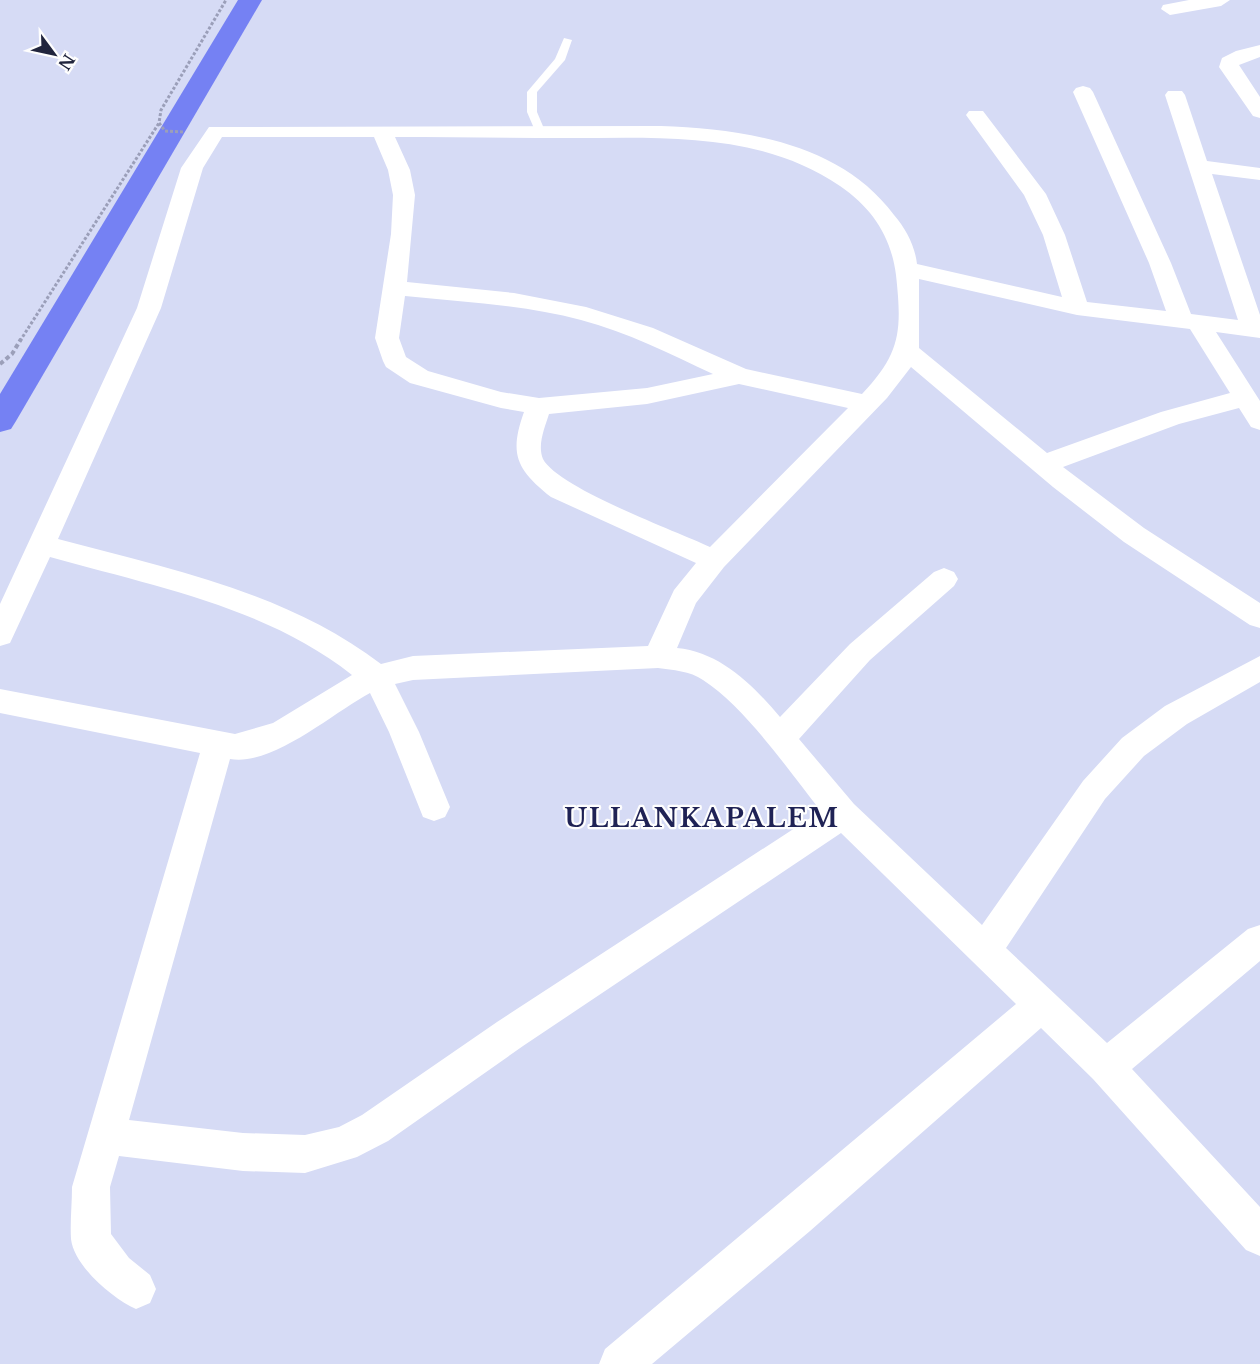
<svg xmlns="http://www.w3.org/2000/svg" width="1260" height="1364" font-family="'Libre Baskerville',serif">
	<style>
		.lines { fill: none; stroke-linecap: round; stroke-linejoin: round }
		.canal { fill: #7581f3; fill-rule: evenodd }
		.path-far1 { stroke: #9b9fb9; stroke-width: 3; stroke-dasharray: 3 2; stroke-linecap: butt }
		.path { stroke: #9b9fb9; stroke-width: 4; stroke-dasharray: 4.5 3; stroke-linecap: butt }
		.service { fill: #fff; fill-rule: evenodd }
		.minor { fill: #fff; fill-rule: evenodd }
		.labels { text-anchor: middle; stroke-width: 4.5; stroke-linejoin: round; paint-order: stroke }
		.district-label { font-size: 26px; font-weight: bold; letter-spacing: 1.5px; fill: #1f2255; stroke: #fefefe }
	</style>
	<rect width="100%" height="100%" fill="#d6dbf5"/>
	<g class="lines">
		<path class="canal" d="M238 0H262L16 421 11 429 0 432V394Z"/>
		<path class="path-far1" d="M183 132 165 131 159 123 161 110 226 0
			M20 341 159 123"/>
		<path class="path" d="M0 364 12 354 21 339"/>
		<path class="service" d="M564 38 572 40 565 60 537 92V112L545 131 536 133 527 112V92L555 59Z"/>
		<path class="minor" d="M1189 0H1230L1221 6 1170 15 1161 9 1163 5Z
			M1260 45V57L1239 65 1260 97V118L1253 116 1219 67 1222 58 1236 51Z
			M1083 86 1090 88 1093 92 1171 263 1191 314 1238 320 1165 95 1168 91H1182L1185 95 1207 161 1260 168V180L1212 174 1260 315V338L1216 332 1260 401V430L1251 427 1239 408 1179 424 1063 467 1144 528 1260 603V628L1250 625 1124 542 1053 487 911 367 887 398 724 567 696 603 677 648C720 652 753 685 780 717L850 644 934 572 944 568 954 572 958 579 954 586 870 660 799 739 854 804 982 925 1083 781 1122 738 1165 706 1260 656V682L1187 724 1144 756 1105 799 1006 948 1107 1043 1248 929 1260 925V961L1132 1069 1260 1207V1256L1246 1250 1093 1079 1041 1028 810 1231 652 1364H599L605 1349 1016 1004 841 833 523 1046 388 1141 357 1157 305 1173 243 1171 119 1156 110 1187 111 1234 129 1258 150 1275 156 1289 150 1303 136 1309C113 1299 74 1266 71 1239 70 1222 72 1204 72 1187L200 753 0 713V689L235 734 273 723 352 675C266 607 153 586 50 557L10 643 0 646V604L137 308 181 168 209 127 661 126C745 129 841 143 894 215 906 229 915 246 917 264L1062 297 1043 235 1024 195 966 115 969 111H983L1046 194 1065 235 1087 302 1166 311 1149 263 1073 92 1076 88ZM222 137H374L388 170 393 195 391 234 375 338 383 361 386 367 410 383 501 408 524 412C509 454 516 469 551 497L696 563 674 590 648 646 413 656 381 664C287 592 170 569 58 539L161 308 203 168ZM395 137C453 137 510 138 568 138 661 138 759 131 840 186 872 208 891 236 896 275 902 331 901 353 862 394L746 369 653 328 586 307 514 293 407 282 415 195 410 170ZM919 279 1077 315 1190 329 1230 393 1161 412 1047 453 919 348ZM405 296C464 302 524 305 581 320 627 332 670 354 713 374L647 388 539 398 501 392 428 371 406 357 399 338ZM739 384 848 408 710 547C676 531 558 488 543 459 537 445 545 427 549 414L647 404ZM658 668C673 670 690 671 703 680 746 708 788 770 821 811L497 1022 362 1115 339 1127 305 1135 243 1133 129 1120 230 759C272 767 334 712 370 693L389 732 423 817 434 821 445 817 450 807 419 732 395 684 413 680Z"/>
	</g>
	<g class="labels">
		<g class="district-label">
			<text x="702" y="827">ULLANKAPALEM</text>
		</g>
	</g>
	<g transform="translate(54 54) rotate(123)" stroke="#fefefe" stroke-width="4.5" paint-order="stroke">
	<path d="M0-4.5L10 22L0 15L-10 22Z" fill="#21253d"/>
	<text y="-9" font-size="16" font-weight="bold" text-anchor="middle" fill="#21253d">N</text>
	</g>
</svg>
